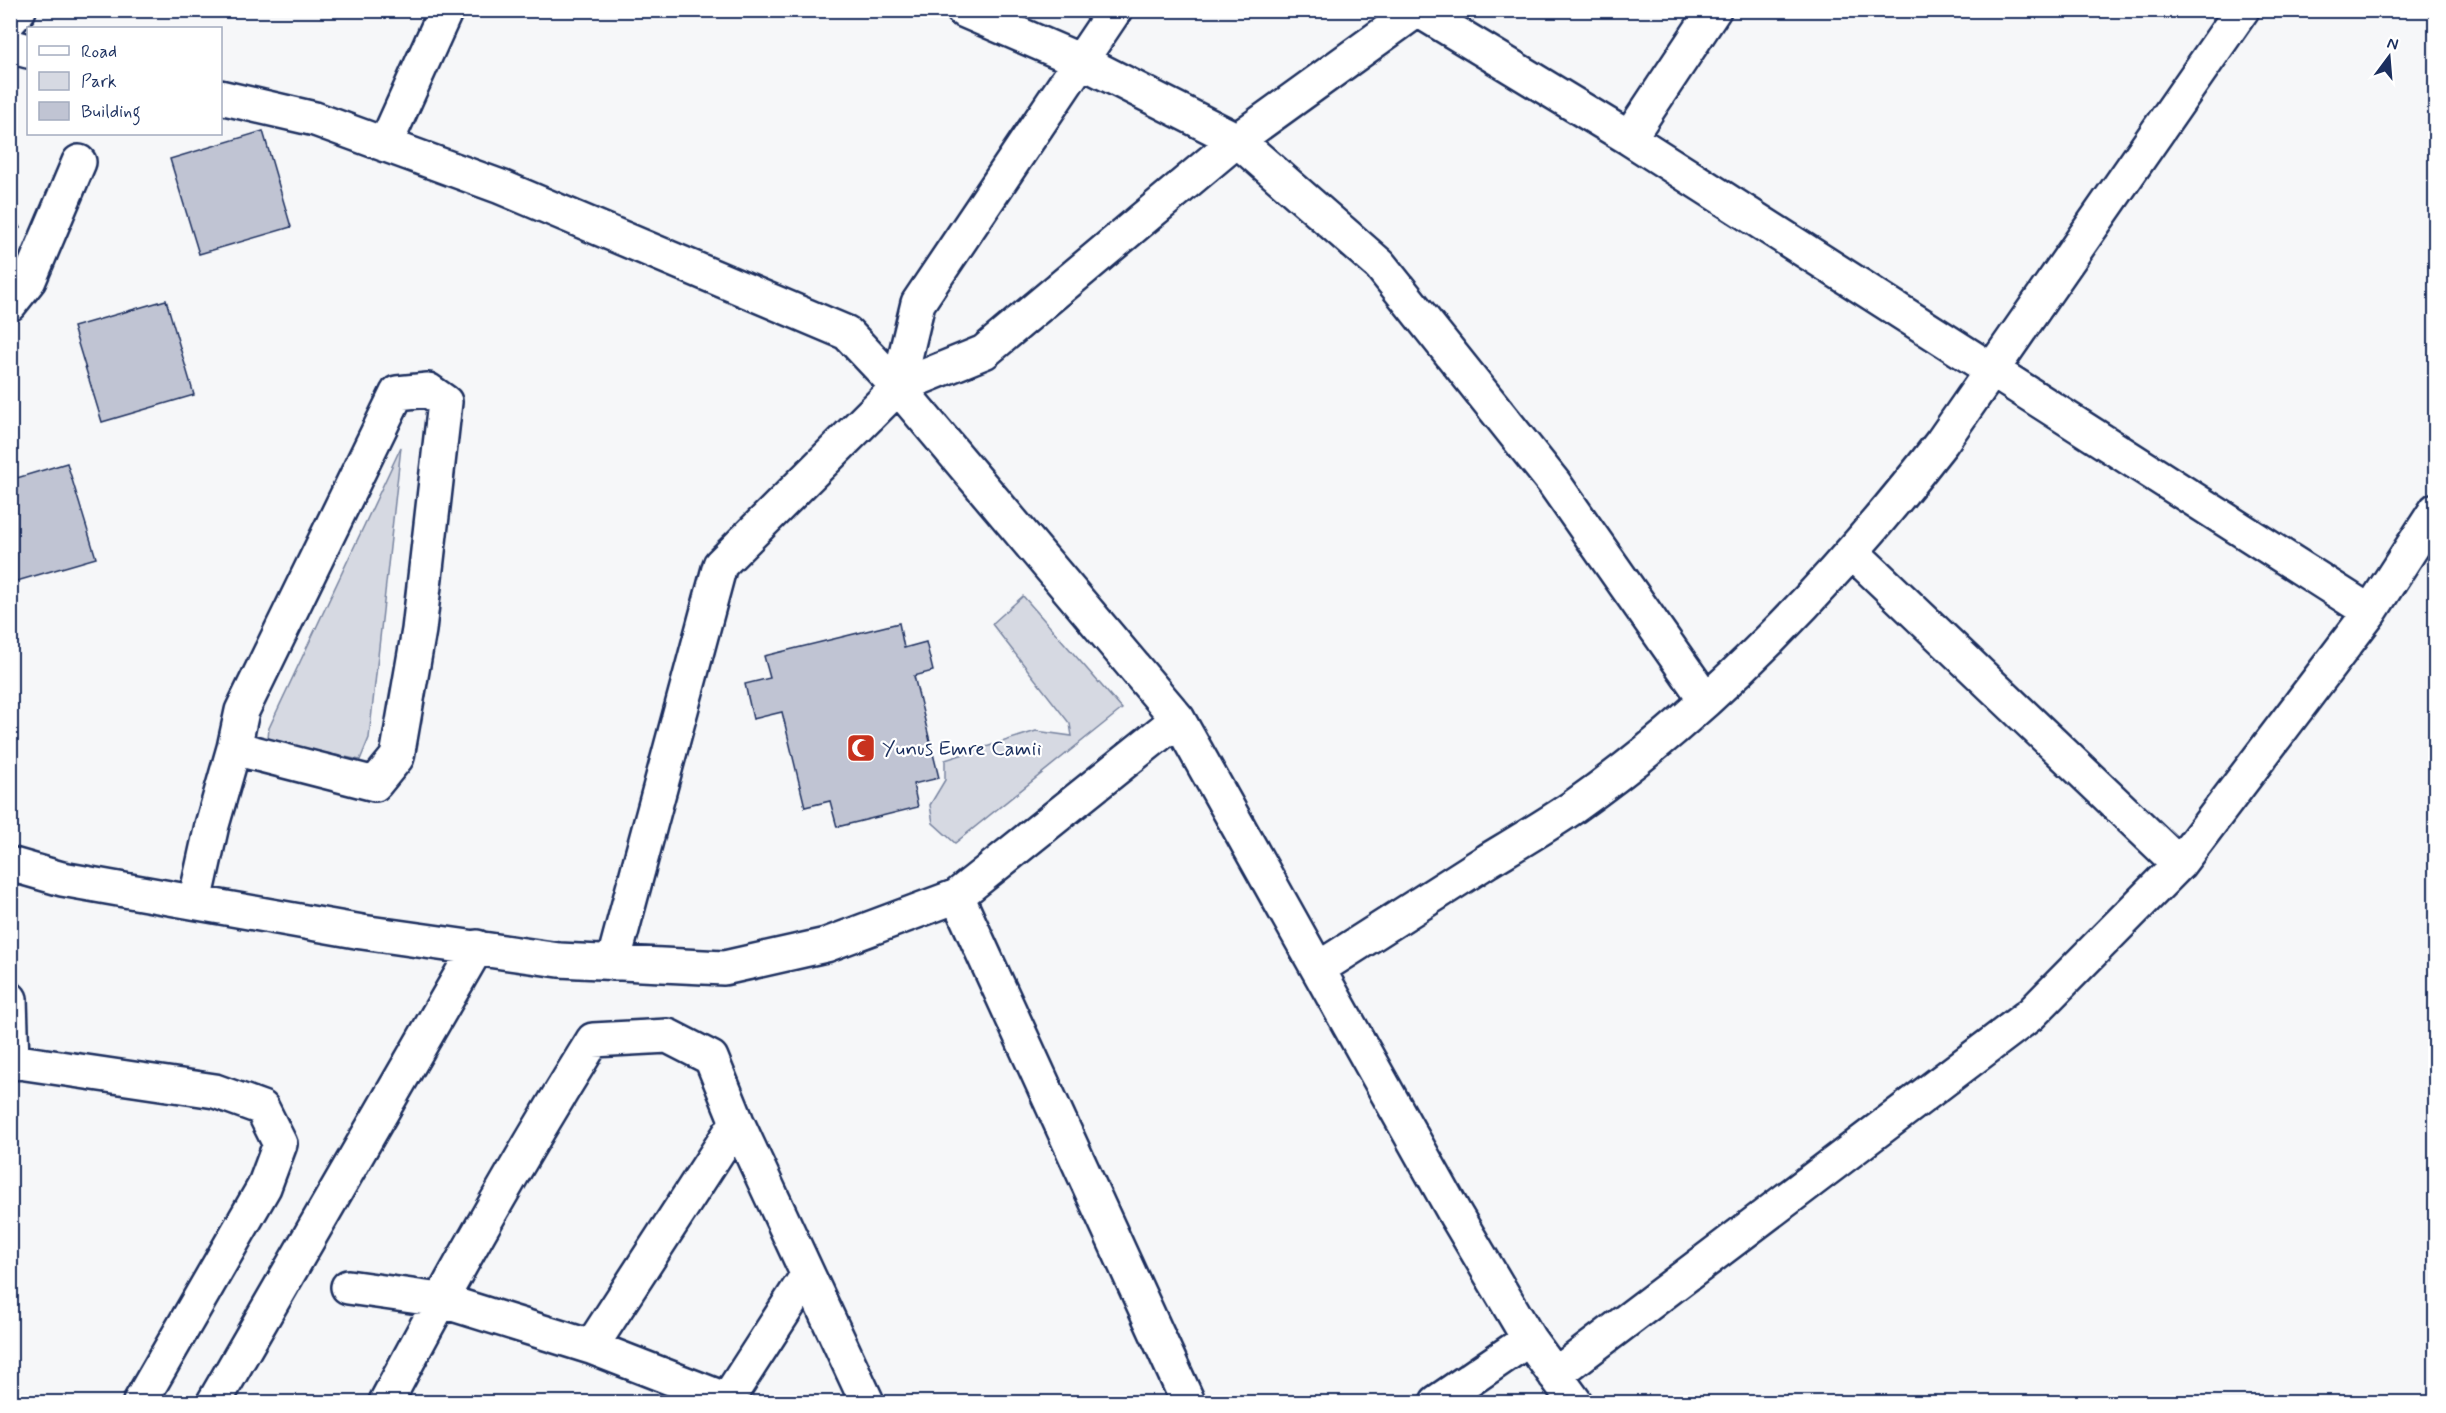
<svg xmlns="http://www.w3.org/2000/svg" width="2446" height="1413" font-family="Mynerve,sans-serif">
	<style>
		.green { fill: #d6d9e2; stroke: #7884a0; stroke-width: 1.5 }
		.building { fill: #c0c4d3; stroke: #1b2f5e; stroke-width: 1.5 }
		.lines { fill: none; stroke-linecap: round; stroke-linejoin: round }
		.minor-casing { stroke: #1b2f5e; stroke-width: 38 }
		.minor { stroke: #fff; stroke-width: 33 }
		.labels { text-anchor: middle; stroke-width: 4.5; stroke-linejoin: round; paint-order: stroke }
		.poi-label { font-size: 21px; fill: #1b2f5e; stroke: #fff; text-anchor: start }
	</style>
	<rect width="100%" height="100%" fill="#f6f7f9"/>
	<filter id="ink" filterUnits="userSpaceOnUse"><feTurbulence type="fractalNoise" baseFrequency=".0167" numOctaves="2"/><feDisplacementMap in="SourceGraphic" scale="12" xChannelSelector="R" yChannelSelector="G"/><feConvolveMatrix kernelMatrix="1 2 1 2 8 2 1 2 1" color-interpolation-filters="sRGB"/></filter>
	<g filter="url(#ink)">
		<path class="green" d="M401 447 369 738 360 760 276 743 268 738 269 728Z
			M1023 596 1122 709 955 843 933 823 930 805 945 780V760L1036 731 1072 736 1070 724 992 624Z"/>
		<path class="building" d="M263 131 291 227 199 254 170 159Z
			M10 210 20 228 10 233Z
			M166 300 194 395 102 422 73 327Z
			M67 463 96 558 10 583V480Z
			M899 623 904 648 926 642 933 671 914 676 939 778 913 784 918 807 837 827 830 801 805 807 782 712 753 719 745 684 770 678 764 656Z"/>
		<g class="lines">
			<g class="minor-casing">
				<path id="minor" d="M963 10 1083 62 1237 140 1380 265 1554 483 1706 700
					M1418 10 1629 138 2370 612
					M10 20 19 10
					M10 46 28 51
					M220 97 315 119 501 187 847 333 898 387 1178 719 1455 1214 1529 1339 1575 1402
					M1629 138 1714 10
					M385 145 446 10
					M10 304 29 280 79 162
					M898 387 918 303 1115 10
					M1853 553 2179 864
					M10 864 62 879 362 932 559 960 724 968 826 945 957 896 1178 719
					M957 896 1188 1402
					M195 902 212 825 234 748 242 711 397 393 428 390 445 402 419 630 397 757 375 784 234 748
					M613 963 720 565 898 387 984 352 1237 140 1417 10
					M1318 969C1374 933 1431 897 1487 861 1515 844 1544 827 1572 808 1715 707 1835 580 1942 442L2242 10
					M10 999 12 1061 10 1064
					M12 1061 215 1091 262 1108 280 1144 264 1187 140 1402
					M348 1287 440 1300 591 1347 727 1400 807 1276
					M591 1347 737 1122
					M1555 1375 2031 1014 2179 864 2370 612 2436 510
					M214 1402 477 947
					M386 1402C451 1279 519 1159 593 1040L668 1036 711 1058 737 1122 867 1402
					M1437 1402 1529 1339"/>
			</g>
			<use href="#minor" class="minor"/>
		</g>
	</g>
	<defs>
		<g id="mosque-square" transform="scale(1.5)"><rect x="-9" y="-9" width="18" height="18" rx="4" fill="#c8321e" stroke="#fff"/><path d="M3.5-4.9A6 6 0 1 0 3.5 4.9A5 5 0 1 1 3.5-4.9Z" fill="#fff"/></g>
	</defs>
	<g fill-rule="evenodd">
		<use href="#mosque-square" x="861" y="748"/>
	</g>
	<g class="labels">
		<g class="poi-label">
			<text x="882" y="755">Yunus Emre Camii</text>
		</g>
	</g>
	<rect width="2446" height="1413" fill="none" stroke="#fff" stroke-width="36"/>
	<rect x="18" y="18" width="2410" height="1377" fill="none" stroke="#1b2f5e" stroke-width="2" filter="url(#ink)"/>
	<rect x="27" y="27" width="195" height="108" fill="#ffffff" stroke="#a4acbf" stroke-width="1.5"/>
	<rect x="39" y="46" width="30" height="9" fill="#ffffff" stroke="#a4acbf" stroke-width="1.5"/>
	<text x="81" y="57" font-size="18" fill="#1b2f5e">Road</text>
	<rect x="39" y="72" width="30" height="18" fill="#d6d9e2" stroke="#a4acbf" stroke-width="1.5"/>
	<text x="81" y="87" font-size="18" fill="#1b2f5e">Park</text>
	<rect x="39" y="102" width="30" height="18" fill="#c0c4d3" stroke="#a4acbf" stroke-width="1.5"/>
	<text x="81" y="117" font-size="18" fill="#1b2f5e">Building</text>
	<g transform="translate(2389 57) rotate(16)" stroke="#ffffff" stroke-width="4.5" paint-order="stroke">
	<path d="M0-4.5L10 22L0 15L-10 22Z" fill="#1b2f5e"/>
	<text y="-9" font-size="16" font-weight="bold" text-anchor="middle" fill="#1b2f5e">N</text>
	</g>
</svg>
